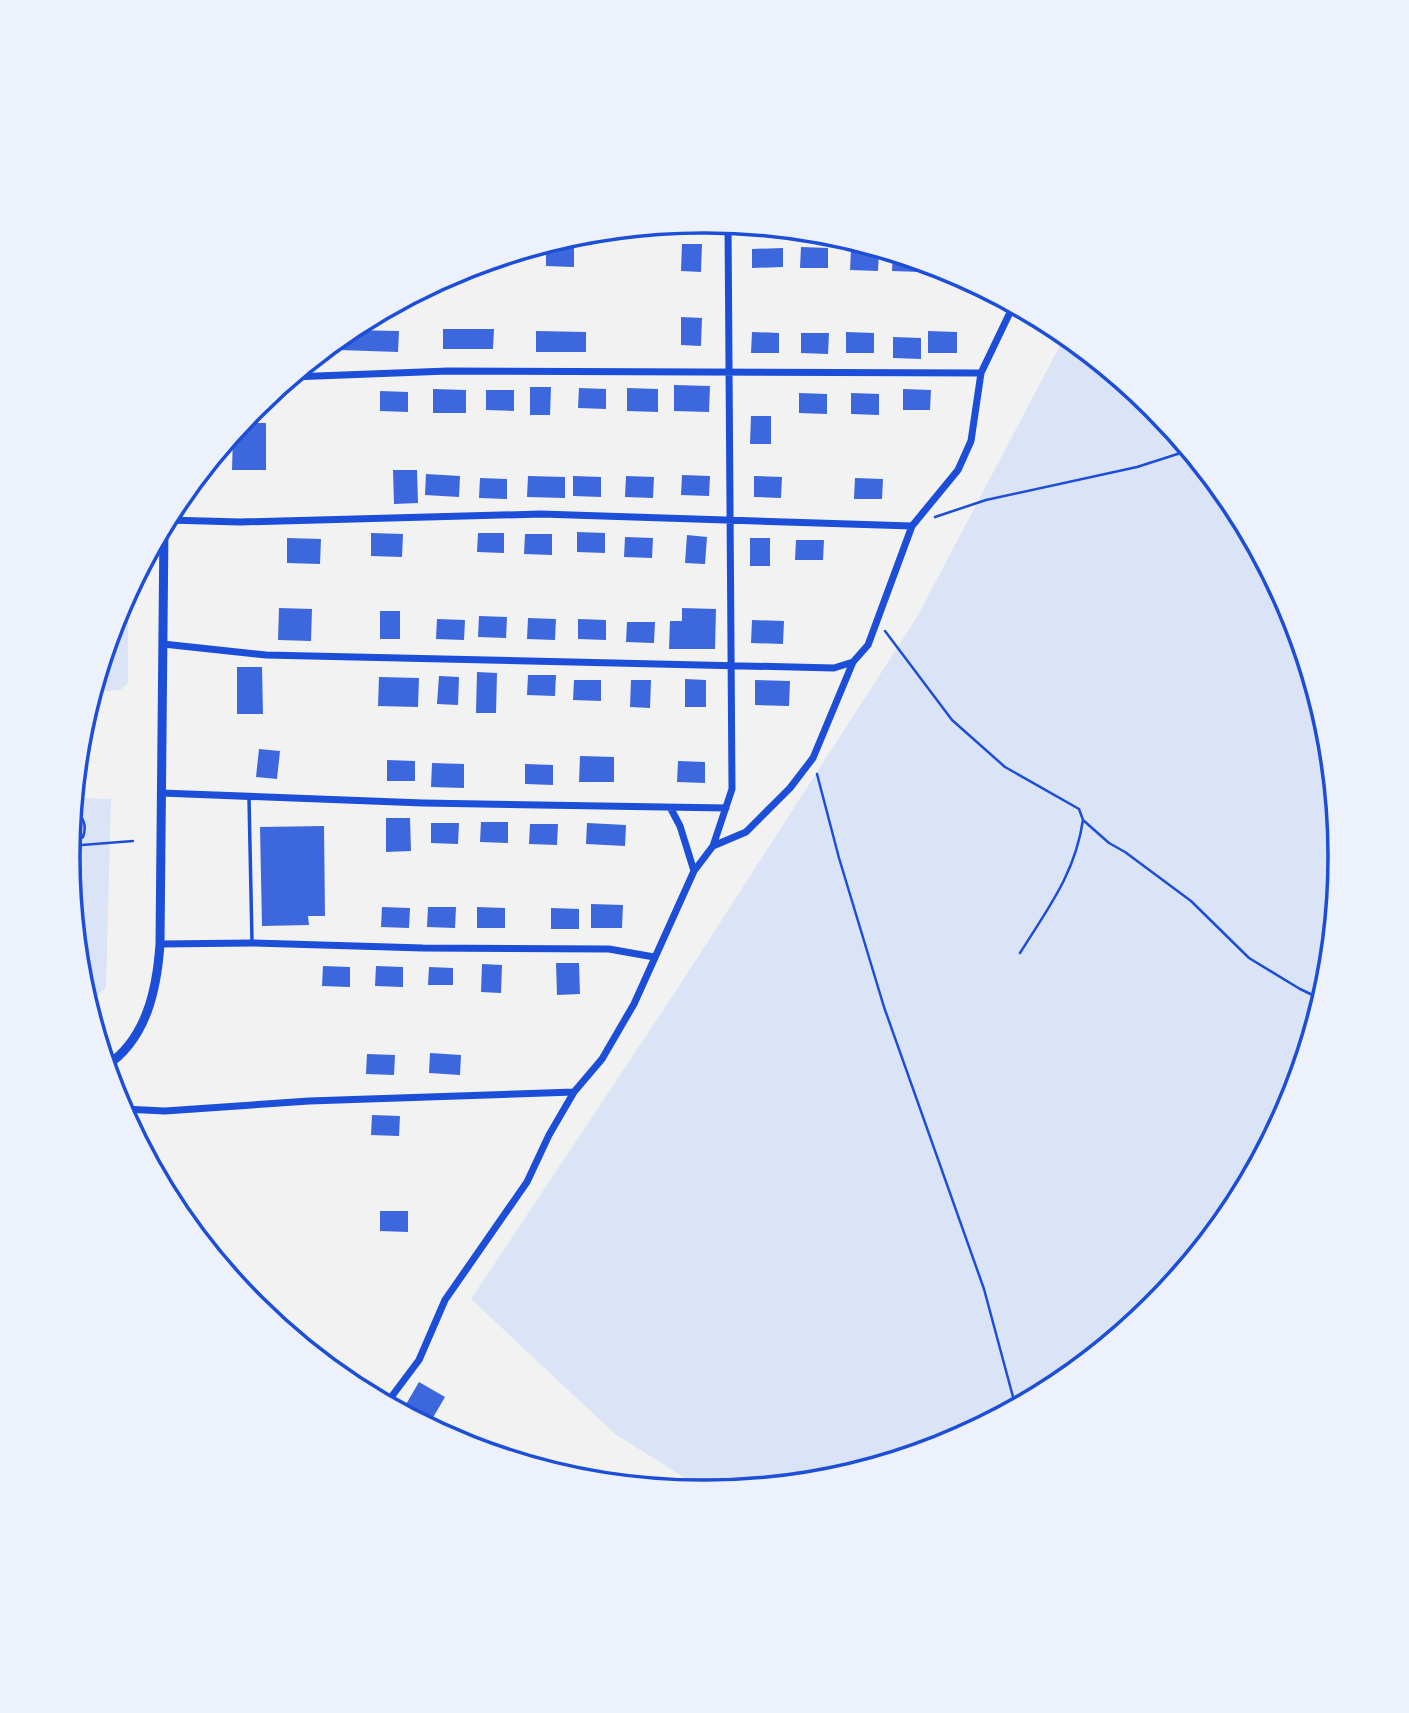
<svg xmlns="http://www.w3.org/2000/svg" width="1409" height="1713" font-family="'DejaVu Sans',sans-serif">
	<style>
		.green { fill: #dbe4f7 }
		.building { fill: #3d67dc }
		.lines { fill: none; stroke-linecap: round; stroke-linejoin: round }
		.path { stroke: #1d4ed8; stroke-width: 2.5 }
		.service { stroke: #1d4ed8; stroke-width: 3.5 }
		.minor { stroke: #1d4ed8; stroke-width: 7 }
		.tertiary { stroke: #1d4ed8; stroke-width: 9 }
		.rim { fill: none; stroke: #1d4ed8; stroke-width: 3.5 }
	</style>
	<rect width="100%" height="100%" fill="#f2f2f2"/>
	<path class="green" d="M1066 334 1155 407 1234 503 1292 613 1329 733 1341 857 1328 981 1292 1100 1233 1210 1154 1307 1058 1386 948 1444 828 1481 707 1492 615 1434 471 1299 674 994 917 617Z
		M128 591V683L120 690 93 692 117 613Z
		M74 798 111 799 106 987 88 1006 80 980 68 856Z"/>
	<path class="building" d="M682 244H702L701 272 681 271Z
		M546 246 574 247V267L546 266Z
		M801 247 828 248V268H800Z
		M783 248V267L752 268V249Z
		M851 250 879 251 878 271 850 270Z
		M893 252 920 260V272L892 271Z
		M497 258V266H472V265Z
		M681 317 702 318 701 346 681 345Z
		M443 329H494L493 349H443Z
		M348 330 399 331 398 352 339 350 340 337Z
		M536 331 586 332V352H536Z
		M928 331 957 332V353H928Z
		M752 332 779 333V353H751Z
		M846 332 874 333V353H846Z
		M801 333H829L828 354 801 353Z
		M893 337 921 338V359L893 358Z
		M674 385 710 386 709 412 674 411Z
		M530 387H551L550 415H530Z
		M579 388 606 389V409L578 408Z
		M627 388 658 389V412L627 411Z
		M433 389 466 390V413H433Z
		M903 389 931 390 930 410H903Z
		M486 390H514V411L486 410Z
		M380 391 408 392V412L380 411Z
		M799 393 827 394V414L799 413Z
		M851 393 879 394V415L851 414Z
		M751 416H771V444H750Z
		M242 423H266V470H232L233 434Z
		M393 470H417L418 503 394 504Z
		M426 474 460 476 459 497 425 495Z
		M682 475 710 476 709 496 681 495Z
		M528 476 565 477V498L527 497Z
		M573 476 601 477V497L573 496Z
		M626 476 654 477 653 498 625 497Z
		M754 476 782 477 781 498 754 497Z
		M480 478 507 479V499L479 498Z
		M855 478 883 479 882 499H854Z
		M577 532 605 533V553L577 552Z
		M371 533 403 534 402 557 371 556Z
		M478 533H504V553L477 552Z
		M525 534H552V555L524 554Z
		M687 535 707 537 705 564 685 563Z
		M625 537 653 538 652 558 624 557Z
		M287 538 321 539 320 564 287 563Z
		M750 538H770V566H750Z
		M796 540H824L823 560H795Z
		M279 608 312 609 311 641 278 640Z
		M682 608 716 609 715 649H669L670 621H682Z
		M380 611H400V639H380Z
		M479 616 507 617 506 638 478 637Z
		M528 618 556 619 555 640 527 639Z
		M437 619 465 620 464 640 436 639Z
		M578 619 606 620V640L578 639Z
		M752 620 784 621 783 644 751 643Z
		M627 622H655L654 643 626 642Z
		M237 667H262L263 714H237Z
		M477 672 497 673 496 713H476Z
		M528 675H556L555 696 527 695Z
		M439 676 459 677 458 705 437 704Z
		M379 677 419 678 418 707 378 706Z
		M685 679 706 680V707H685Z
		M574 680H601V701L573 700Z
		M631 680H651L650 708 630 707Z
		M755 680 790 681 789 706 755 705Z
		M259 749 280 751 277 779 256 777Z
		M580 756 614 757V782H579Z
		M387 760 415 761V781H387Z
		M678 761 705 762V783L677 782Z
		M432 763 464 764V788L431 787Z
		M525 764 553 765V785L525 784Z
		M386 818H410L411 851 386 852Z
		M481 822H508V843L480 842Z
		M431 823H459L458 844 431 843Z
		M587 823 626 825 625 846 586 844Z
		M530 824H558L557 845 529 844Z
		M324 826 325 916H308L309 925 262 926 260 827Z
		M591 904 623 905 622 928H591Z
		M382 907 410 908 409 928 381 927Z
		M428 907H456L455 928 427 927Z
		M477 907 505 908V928H477Z
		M551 908 579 909V929H551Z
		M556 963H579L580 994 557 995Z
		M482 964 502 965 501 993 481 992Z
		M323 966 350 967V987L322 986Z
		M376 966 403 967V987L375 986Z
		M429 967 453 968V985H428Z
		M430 1053 461 1055 460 1075 429 1073Z
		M367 1054 395 1055 394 1075 366 1074Z
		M372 1115 400 1116 399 1136 371 1135Z
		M380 1211H408V1232L380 1231Z
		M419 1382 445 1397 431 1421 405 1406Z"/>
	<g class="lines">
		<path class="path" d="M935 517 986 500 1137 467 1190 450
			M885 631 952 720 1005 767 1079 809 1083 820 1109 843 1125 852 1191 901 1249 958 1300 989 1323 1000
			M817 774 839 858 884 1007 984 1289 1016 1408
			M72 845 83 837C87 826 84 816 73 811
			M69 846 133 841
			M1020 953C1048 908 1075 874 1083 820"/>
		<path class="service" d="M249 798 252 941"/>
		<path class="minor" d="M610 230H799
			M291 377 448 371 981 373
			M167 520 240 522 541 514 912 526
			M163 644 266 655 834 668 853 662
			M161 793 423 803 726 808
			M671 809 680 826 694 871
			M713 846 732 789 728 223
			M160 944 252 943 423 948 609 949 654 957
			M120 1106 123 1109 165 1111 309 1101 574 1092
			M386 1404 419 1360 445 1300 527 1182 549 1135 574 1092 602 1059 634 1004 694 871 713 846 746 832 790 788 813 758 853 662 868 645 912 526 958 470 971 441 981 373 1014 304"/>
		<path class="tertiary" d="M106 1066C147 1039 157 988 160 944L164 525"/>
	</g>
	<path d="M0 0H1409V1713H0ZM703 233H705A623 623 0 0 1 1328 856V857A623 623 0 0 1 705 1480H703A623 623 0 0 1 80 857V856A623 623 0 0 1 703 233Z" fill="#edf1fc" fill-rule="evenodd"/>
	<path class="rim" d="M703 233H705A623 623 0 0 1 1328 856V857A623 623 0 0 1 705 1480H703A623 623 0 0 1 80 857V856A623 623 0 0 1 703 233Z"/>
</svg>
